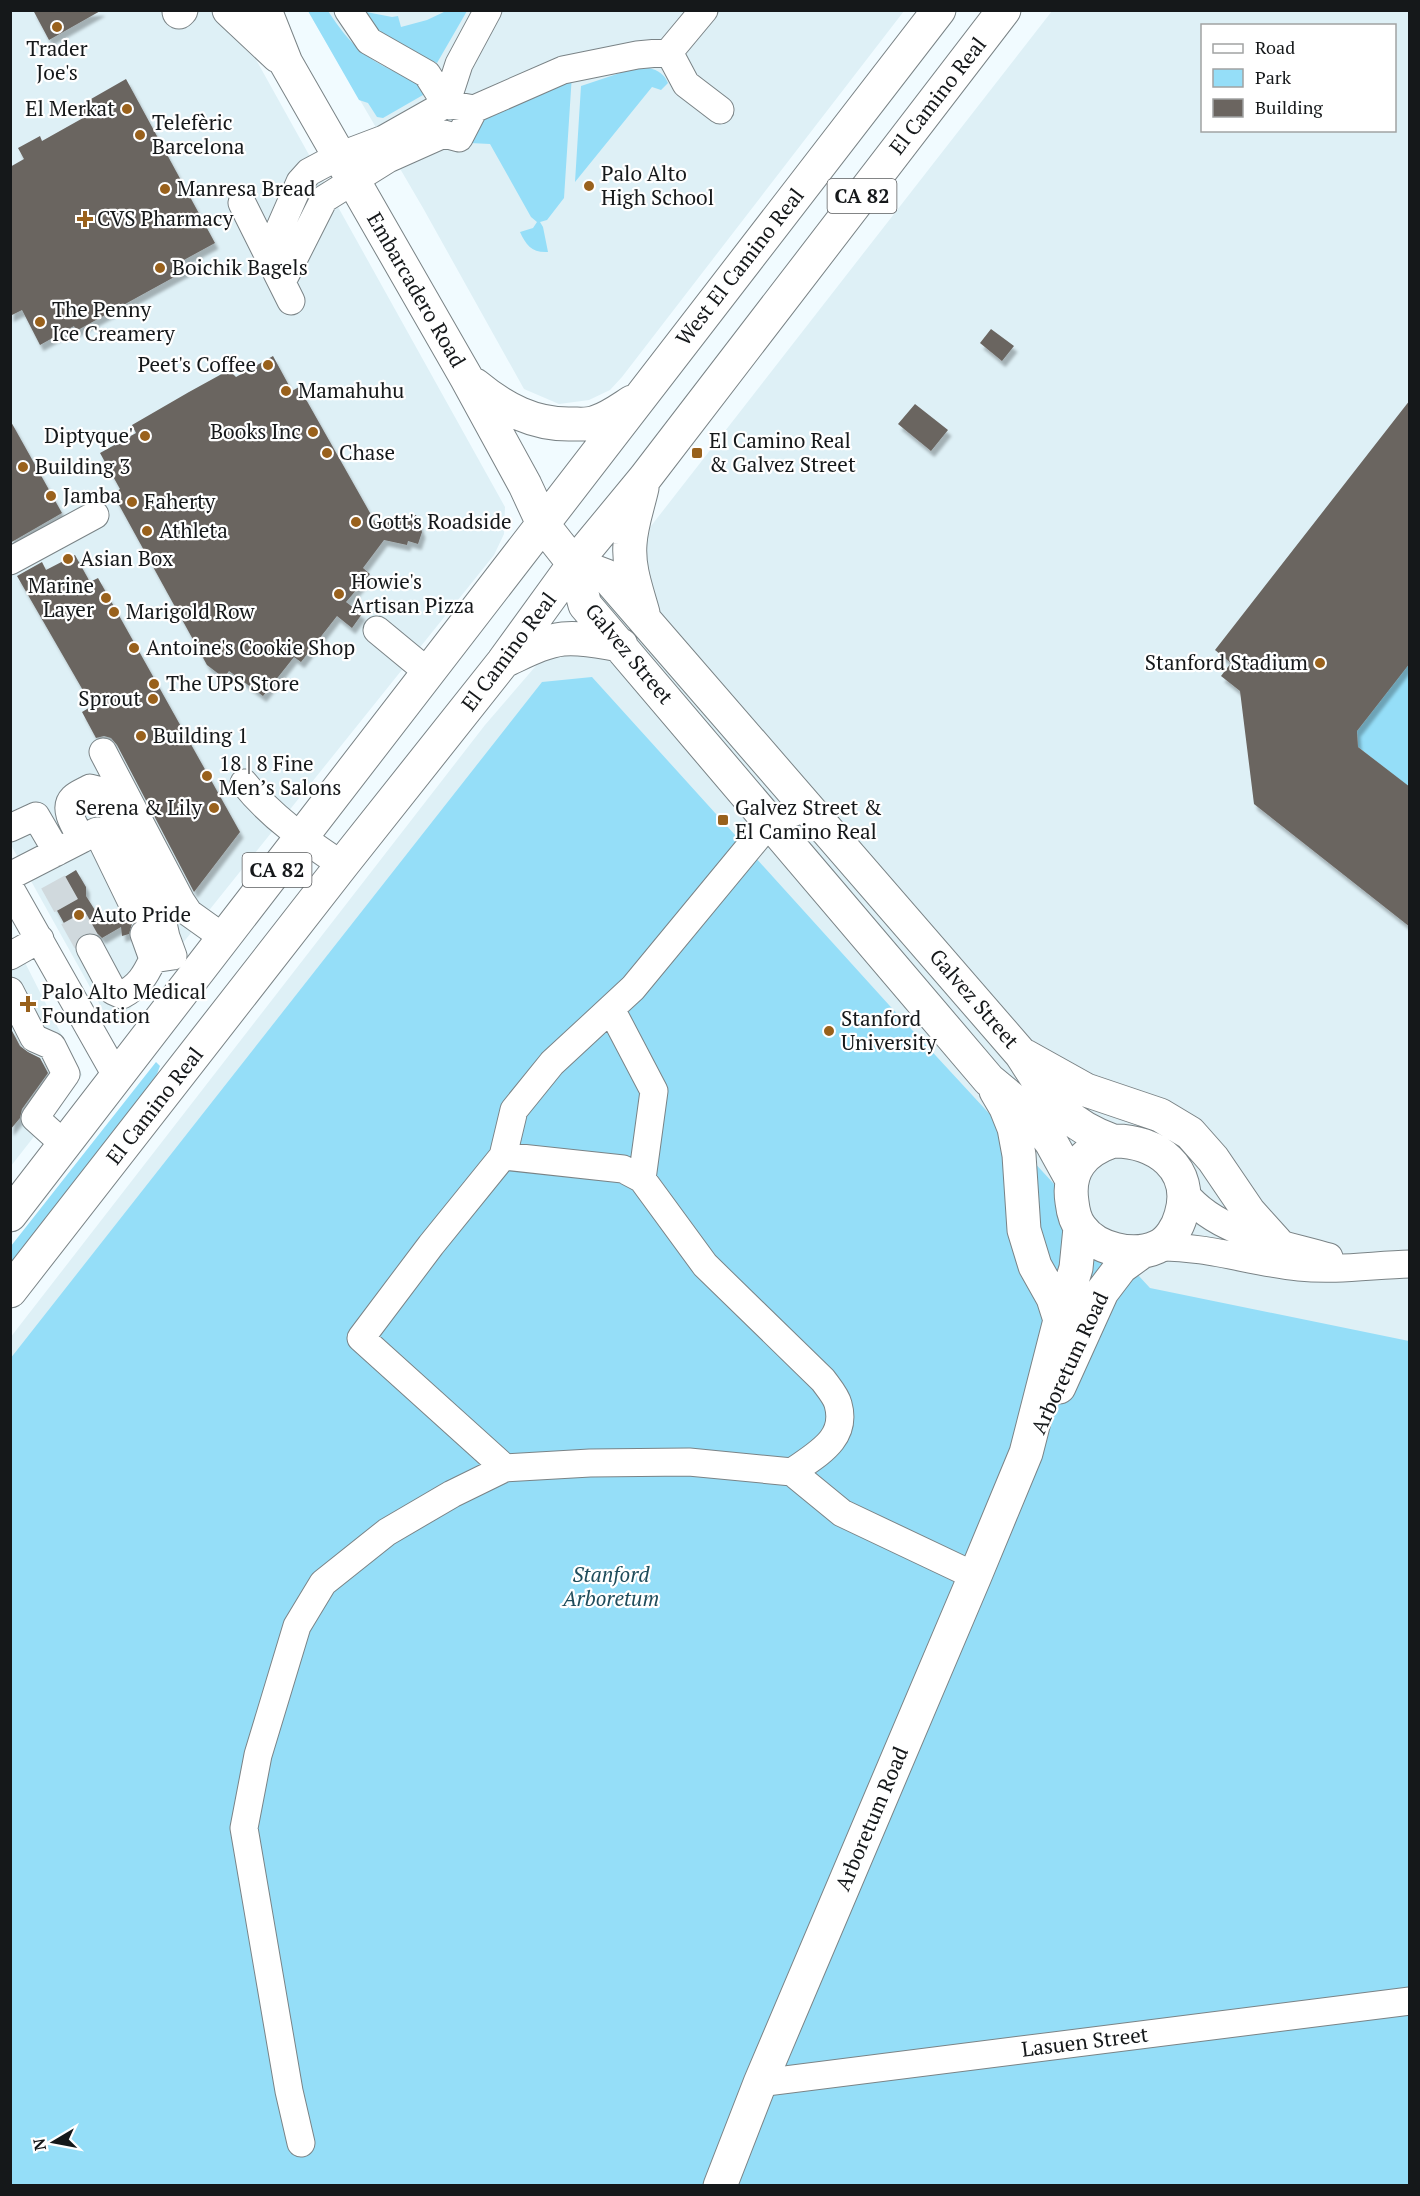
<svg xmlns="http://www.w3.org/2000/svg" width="1420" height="2196" font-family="'PT Serif',serif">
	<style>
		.built { fill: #def0f6; fill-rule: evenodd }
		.green { fill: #95def8 }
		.building { fill: #6b6560; filter: url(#shadow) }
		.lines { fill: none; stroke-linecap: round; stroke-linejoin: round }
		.minor-tunnel { stroke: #d0d9dd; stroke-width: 27; stroke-dasharray: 27 14; stroke-linecap: butt }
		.minor-casing { stroke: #7a8386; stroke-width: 29 }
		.major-casing { stroke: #7a8386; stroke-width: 35 }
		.minor { stroke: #fff; stroke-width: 27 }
		.major { stroke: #fff; stroke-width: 33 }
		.poi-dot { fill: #99611c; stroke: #fff; stroke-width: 2 }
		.labels { text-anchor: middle; stroke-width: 4.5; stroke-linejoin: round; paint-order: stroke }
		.shield { fill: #fff; stroke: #5b5d5f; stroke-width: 1.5 }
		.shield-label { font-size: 20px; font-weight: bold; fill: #15181a }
		.poi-label { font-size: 21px; fill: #15181a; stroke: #fff; text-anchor: start }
		.street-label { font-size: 21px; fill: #15181a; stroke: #fff }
		.park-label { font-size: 21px; font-style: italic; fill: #1e4c5b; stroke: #fff }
	</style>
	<defs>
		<filter id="shadow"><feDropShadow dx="3.5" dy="6" stdDeviation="1.5" flood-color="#0004"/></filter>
	</defs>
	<rect width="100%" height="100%" fill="#f1fbff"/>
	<path class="built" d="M10 11H229L505 507 504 534 494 555 118 1024 110 1023 11 845Z
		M308 11H904L622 377 610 390 589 400 559 404 524 389 423 208Z
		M1052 11H1409V2185H11L10 1338 485 725 602 589ZM1202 26H1394V130H1202Z
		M10 933 82 1075 11 1166H10Z"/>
	<path class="green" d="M308 11H328C359 58 375 63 425 85L423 95 383 118 377 117 368 103 359 100Z
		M361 11 392 17 398 16 401 27 427 20 446 11H467L437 63 388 42Z
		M649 68C658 70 665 75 668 83L661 90 652 87 575 182 581 86 629 70Z
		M572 74 564 198 547 220 540 222 543 227 548 252C532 253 526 245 520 232L533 228 537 222 531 217 490 144 470 143 475 125 495 111Z
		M1409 663V787L1358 747 1357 731Z
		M592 677 889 1005 1150 1288 1409 1341V2185H11L10 1359 542 682Z
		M156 1062 160 1066 157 1074 108 1144 11 1265V1246Z"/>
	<path class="building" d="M33 10H102L49 40Z
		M126 79 215 243 182 261 187 270 76 331 74 326 40 345 22 310 10 316V167L24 159 18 148 40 136 42 141 83 118 77 107Z
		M991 329 1014 346 1002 361 980 343Z
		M273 356 292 391 299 387 378 527 405 514 407 519 416 515 422 532 418 544 408 541 407 545 384 540 363 568 370 574 346 602 362 614 352 628 337 616 301 662 294 657 263 696 229 671 224 678 207 665 113 494 120 489 100 453 136 433 132 425 189 392 229 370 236 377Z
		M1410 400V663L1357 731 1358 747 1410 787V927L1254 804 1240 691 1221 676 1231 663 1215 650Z
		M915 404 948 430 931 451 898 424Z
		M10 420 62 513 10 543Z
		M75 555 90 582 98 578 240 832 194 892 117 745 111 738 104 736 96 738 82 712 92 706 17 576 42 562 46 570Z
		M76 870 86 887V896L100 918 120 914 126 922 132 924 129 934 122 936 121 927 102 938 98 934 90 932 82 934 75 943 45 889Z
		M10 1027 20 1046 28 1052 40 1058 48 1073 22 1109 20 1118 10 1130Z"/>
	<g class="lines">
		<path class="minor-tunnel" d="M53 882 90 948"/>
		<g class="minor-casing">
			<path id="minor" d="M348 10 369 41 427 74 446 104
				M669 52 704 10
				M446 104 459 64 488 10
				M242 203 291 301
				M268 255 300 182 309 172 339 156 384 139 446 104 474 109 563 70 637 55 669 52 686 84 720 110
				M282 282 324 199 388 159 444 134 459 138 474 109
				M10 561 95 515
				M377 630 429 673
				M103 752 181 901 189 913 224 938
				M244 783C271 817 306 841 342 865
				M10 828 36 816 57 852
				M82 839 97 831 135 909
				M10 876 82 839C76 828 62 809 73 798 77 794 85 791 90 788L98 790 104 795 158 900 166 937 173 956 153 959
				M10 888 117 1077
				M90 948 113 991 122 995C139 986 145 976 153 959L144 934
				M10 956 40 939
				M10 991 34 1038 52 1046 66 1074 35 1118 65 1145
				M611 1009 654 1091 642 1179
				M503 1156 623 1169 642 1179 705 1265 823 1380C828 1387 836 1396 838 1404 848 1439 817 1454 792 1472
				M1185 1193C1217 1234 1281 1243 1329 1257
				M1157 1247C1206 1246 1251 1262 1299 1267 1335 1271 1373 1265 1410 1264
				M505 1468 361 1338 431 1245 503 1156 514 1110 552 1063 633 988 770 822 807 807
				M760 2083 1410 2001
				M301 2143 289 2091 244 1828 258 1755 297 1626 323 1583 387 1532 452 1494 505 1468 590 1463 689 1462 792 1472 842 1513 975 1576"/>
		</g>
		<g class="major-casing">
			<path id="major" d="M229 10 278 56
				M265 10 286 63 466 377 525 485 544 526 574 564 585 605 989 1080 1030 1114 1051 1142 1072 1180
				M179 12 181 10
				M475 385C504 409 534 425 572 424 580 424 589 425 596 422 609 418 621 409 632 402
				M642 488C638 506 631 525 630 544 628 568 637 591 643 613
				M574 564 606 576 610 580 1021 1054C1049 1097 1062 1123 1113 1141
				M504 661C522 653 543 641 563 639 582 637 602 642 621 645
				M1025 1056 1086 1090 1160 1115 1190 1133 1213 1159 1249 1212 1276 1242
				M996 1091 1006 1108 1014 1128 1019 1155 1024 1230 1035 1266 1053 1298 1060 1320
				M1113 1141C1156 1140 1195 1169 1181 1215 1178 1227 1169 1242 1157 1247 1133 1258 1096 1249 1081 1228 1076 1222 1073 1211 1072 1202 1067 1169 1084 1151 1113 1141Z
				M10 1215 939 10
				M10 1291 342 865 503 662 574 564 645 478 1004 10
				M1059 1387 1102 1292 1121 1267 1143 1251
				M720 2186 760 2083 975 1576 1026 1453 1060 1320 1076 1268 1080 1228"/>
		</g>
		<use href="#minor" class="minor"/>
		<use href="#major" class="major"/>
	</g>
	<g class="poi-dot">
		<circle cx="57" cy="27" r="6"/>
		<circle cx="127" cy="109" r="6"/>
		<circle cx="140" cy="135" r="6"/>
		<circle cx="589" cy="186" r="6"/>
		<circle cx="165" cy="189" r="6"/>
		<path d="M82 210h6v6h6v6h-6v6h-6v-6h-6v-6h6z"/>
		<circle cx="160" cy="268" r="6"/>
		<circle cx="40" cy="322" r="6"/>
		<circle cx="268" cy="365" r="6"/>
		<circle cx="286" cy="391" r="6"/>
		<circle cx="313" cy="432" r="6"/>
		<circle cx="145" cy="436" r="6"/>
		<circle cx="327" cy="453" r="6"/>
		<rect x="691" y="447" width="12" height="12" rx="3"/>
		<circle cx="23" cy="467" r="6"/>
		<circle cx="51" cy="496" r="6"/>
		<circle cx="132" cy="502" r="6"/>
		<circle cx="356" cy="522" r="6"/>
		<circle cx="147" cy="531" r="6"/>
		<circle cx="68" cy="559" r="6"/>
		<circle cx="339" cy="594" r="6"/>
		<circle cx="106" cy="598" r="6"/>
		<circle cx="114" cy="612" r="6"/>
		<circle cx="134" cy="648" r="6"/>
		<circle cx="1320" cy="663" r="6"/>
		<circle cx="154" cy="684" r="6"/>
		<circle cx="153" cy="699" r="6"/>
		<circle cx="141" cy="736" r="6"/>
		<circle cx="207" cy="776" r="6"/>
		<circle cx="214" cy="808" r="6"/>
		<rect x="717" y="814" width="12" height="12" rx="3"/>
		<circle cx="79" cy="915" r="6"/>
		<path d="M25 995h6v6h6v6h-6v6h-6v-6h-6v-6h6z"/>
		<circle cx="829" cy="1031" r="6"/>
	</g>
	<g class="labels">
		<g class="shield">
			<rect x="827.5" y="179" width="69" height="34" rx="4.5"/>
			<rect x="242.5" y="853" width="69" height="34" rx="4.5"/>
		</g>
		<g class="shield-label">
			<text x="862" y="203">CA 82</text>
			<text x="277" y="877">CA 82</text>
		</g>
		<g class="poi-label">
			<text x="57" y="56" text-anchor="middle">Trader<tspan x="57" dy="24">Joe's</tspan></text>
			<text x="115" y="116" text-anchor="end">El Merkat</text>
			<text x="152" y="130">Telefèric<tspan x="152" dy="24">Barcelona</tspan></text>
			<text x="601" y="181">Palo Alto<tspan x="601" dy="24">High School</tspan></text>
			<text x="177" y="196">Manresa Bread</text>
			<text x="97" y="226">CVS Pharmacy</text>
			<text x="172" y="275">Boichik Bagels</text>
			<text x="52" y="317">The Penny<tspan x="52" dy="24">Ice Creamery</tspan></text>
			<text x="256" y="372" text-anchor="end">Peet's Coffee</text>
			<text x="298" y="398">Mamahuhu</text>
			<text x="301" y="439" text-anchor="end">Books Inc</text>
			<text x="133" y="443" text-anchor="end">Diptyque'</text>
			<text x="709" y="448">El Camino Real<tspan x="709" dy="24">&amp; Galvez Street</tspan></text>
			<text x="339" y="460">Chase</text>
			<text x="35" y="474">Building 3</text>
			<text x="63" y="503">Jamba</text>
			<text x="144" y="509">Faherty</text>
			<text x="368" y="529">Gott's Roadside</text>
			<text x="159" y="538">Athleta</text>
			<text x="80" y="566">Asian Box</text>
			<text x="351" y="589">Howie's<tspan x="351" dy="24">Artisan Pizza</tspan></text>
			<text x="94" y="593" text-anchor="end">Marine<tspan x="94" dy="24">Layer</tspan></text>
			<text x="126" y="619">Marigold Row</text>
			<text x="146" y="655">Antoine's Cookie Shop</text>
			<text x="1308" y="670" text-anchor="end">Stanford Stadium</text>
			<text x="166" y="691">The UPS Store</text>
			<text x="141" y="706" text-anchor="end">Sprout</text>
			<text x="153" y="743">Building 1</text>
			<text x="219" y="771">18 | 8 Fine<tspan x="219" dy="24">Men’s Salons</tspan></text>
			<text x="202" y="815" text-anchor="end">Serena &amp; Lily</text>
			<text x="735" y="815">Galvez Street &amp;<tspan x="735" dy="24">El Camino Real</tspan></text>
			<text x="91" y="922">Auto Pride</text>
			<text x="42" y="999">Palo Alto Medical<tspan x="42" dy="24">Foundation</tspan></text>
			<text x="841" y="1026">Stanford<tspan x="841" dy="24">University</tspan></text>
		</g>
		<g class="street-label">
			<text transform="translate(938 96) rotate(-52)" y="7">El Camino Real</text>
			<text transform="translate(740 267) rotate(-52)" y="7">West El Camino Real</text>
			<text transform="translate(416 290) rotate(60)" y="7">Embarcadero Road</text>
			<text transform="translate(509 652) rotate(-53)" y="7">El Camino Real</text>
			<text transform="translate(629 654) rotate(50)" y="7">Galvez Street</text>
			<text transform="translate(974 999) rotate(49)" y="7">Galvez Street</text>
			<text transform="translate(155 1106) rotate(-52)" y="7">El Camino Real</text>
			<text transform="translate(1070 1363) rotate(-65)" y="7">Arboretum Road</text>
			<text transform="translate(872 1819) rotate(-67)" y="7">Arboretum Road</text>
			<text transform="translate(1085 2042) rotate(-7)" y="7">Lasuen Street</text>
		</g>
		<g class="park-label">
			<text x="611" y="1582">Stanford<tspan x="611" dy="24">Arboretum</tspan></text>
		</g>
	</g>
	<rect width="1420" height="2196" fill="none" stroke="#15181a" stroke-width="24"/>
	<rect x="1201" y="24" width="195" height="108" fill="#ffffff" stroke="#a1a3a3" stroke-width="1.5"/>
	<rect x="1213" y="44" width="30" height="9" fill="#ffffff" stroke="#a1a3a3" stroke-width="1.5"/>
	<text x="1255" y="54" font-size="18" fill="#15181a">Road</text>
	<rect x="1213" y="69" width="30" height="18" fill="#95def8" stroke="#a1a3a3" stroke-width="1.5"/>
	<text x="1255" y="84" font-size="18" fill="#15181a">Park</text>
	<rect x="1213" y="99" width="30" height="18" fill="#6b6560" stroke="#a1a3a3" stroke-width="1.5"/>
	<text x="1255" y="114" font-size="18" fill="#15181a">Building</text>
	<g transform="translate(54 2142) rotate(260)" stroke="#ffffff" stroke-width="4.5" paint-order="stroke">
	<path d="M0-4.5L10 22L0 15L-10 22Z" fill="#15181a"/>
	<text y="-9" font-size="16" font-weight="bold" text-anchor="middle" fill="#15181a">N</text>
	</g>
</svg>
